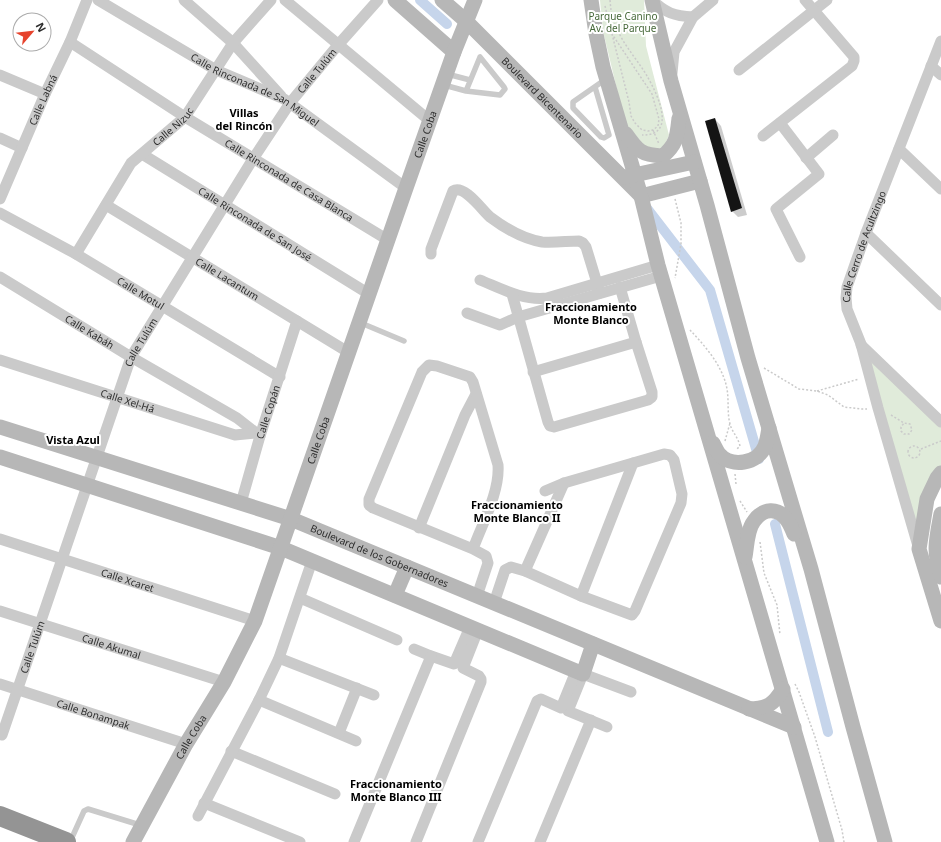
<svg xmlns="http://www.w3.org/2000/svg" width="941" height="842" font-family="'Noto Sans',sans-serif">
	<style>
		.green { fill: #e0ebda }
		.shadow { fill: #0003 }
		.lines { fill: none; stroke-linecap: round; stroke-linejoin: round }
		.canal { stroke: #c6d5eb; stroke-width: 10 }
		.building { fill: #141414 }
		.path { stroke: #cacaca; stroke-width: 1.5; stroke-dasharray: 2 2; stroke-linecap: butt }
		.lane { stroke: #cacaca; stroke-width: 5.5 }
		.street { stroke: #cacaca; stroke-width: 11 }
		.secondary { stroke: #b7b7b7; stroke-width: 15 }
		.highway { stroke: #949494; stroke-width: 20 }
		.labels { text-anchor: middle; stroke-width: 4; stroke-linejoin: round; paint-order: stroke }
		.park-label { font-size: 10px; fill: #47693a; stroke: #fff }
		.street-label { font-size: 10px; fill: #2d2d2d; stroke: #fff }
		.neighbourhood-label { font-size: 11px; font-weight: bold; fill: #000; stroke: #fff }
	</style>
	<rect width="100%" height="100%" fill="#fff"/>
	<path class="green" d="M600 0H644L646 46 669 135 664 147 649 151 625 123 603 31Z
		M861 344 941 422V473L919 549Z"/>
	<path class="shadow" d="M715 119 721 126 747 215 738 217 732 211Z"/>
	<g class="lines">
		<path class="canal" d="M420 0 447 24
			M646 207 710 290 759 459
			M775 524 828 732"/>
	</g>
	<path class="building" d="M715 118 742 208 731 212 705 121Z"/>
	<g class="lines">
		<path class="path" d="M610 0C611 14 613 23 620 35 627 49 639 62 647 76 657 93 678 136 642 135
			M605 6 612 34 652 94 659 119 658 126 653 130 648 131 642 130 635 123 631 116 629 102 612 34
			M653 130 659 144
			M675 199 681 223V244L675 278
			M690 330C705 346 723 366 727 389 729 400 727 413 730 424 732 432 738 437 740 446L736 450
			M764 368 799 389 817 391 828 395 844 407 861 409H867
			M817 391 859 379
			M891 415 904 423 910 424 912 430 909 434H904L901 431V427L904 423
			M725 441 730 423
			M908 452a6 6 0 1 1 12 0a6 6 0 1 1-12 0Z
			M921 449 941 441
			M735 474 736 484
			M740 501 747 512
			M760 542 764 573 777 605 780 635
			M795 684 799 692 815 737 842 830 844 842"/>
		<path class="lane" d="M447 74 470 80
			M444 85 466 91 500 95 505 89 504 87 480 57 466 91
			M595 87 609 135 604 138 601 137 573 108V102L606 79
			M361 323 404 341
			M70 842 84 811 88 809 140 825"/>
		<g class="street">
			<path id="s1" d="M98 0 216 70 284 99 406 188"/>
			<path d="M184 0 233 43 281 96"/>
			<path d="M285 0 430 121"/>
			<path d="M652 0C666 13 674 16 693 17"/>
			<path id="s2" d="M70 42 185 117 388 240"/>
			<path d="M931 66 941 75"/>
			<path d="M739 70 827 0"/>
			<path d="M672 73 674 52 693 17 713 0"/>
			<path d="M0 75 45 94"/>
			<path d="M780 123 819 174 776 209 800 257"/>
			<path d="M763 136 852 66 854 61V57L805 0"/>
			<path d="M0 138 22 148"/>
			<path d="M899 149 941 189"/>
			<path id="s3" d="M142 154 369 294"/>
			<path d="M806 158 833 135"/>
			<path id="s4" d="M0 199 45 94 70 42 87 0"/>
			<path id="s5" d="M106 205 348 352"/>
			<path id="s6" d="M0 213 76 254 280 377"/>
			<path d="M866 233 941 305"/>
			<path id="s7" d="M76 254 131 163 185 117 233 43 271 0"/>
			<path d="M431 254V249L453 191C464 184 482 210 490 217 506 229 523 239 542 242 554 243 568 241 579 241L583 243 586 247 600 293"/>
			<path id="s8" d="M0 277 131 357 237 418 260 436"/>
			<path d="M480 280C502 289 524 301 547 298L658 265"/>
			<path d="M512 294 548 422 550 426 554 427 648 400 652 397V392L636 342 620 287"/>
			<path d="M467 313 500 325 518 317 661 276"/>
			<path d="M861 345 941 422"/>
			<path id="s9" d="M0 360 235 435 255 433"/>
			<path d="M533 372 636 342"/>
			<path id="s10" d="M241 503 260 436 297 321"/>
			<path d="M419 528 465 415 476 394"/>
			<path id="s11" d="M0 539 255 621"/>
			<path id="s12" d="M918 546 878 408 861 344 847 309 846 298 847 287 866 233 941 41"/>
			<path d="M473 549C482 524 500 492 498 465L473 382 470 377 437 366 429 365 422 372 369 499V505L373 508 473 549 486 556 488 563 477 596"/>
			<path d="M525 571 564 483"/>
			<path d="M581 596 633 463"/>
			<path d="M300 598 397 640"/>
			<path d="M494 603 505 570 511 567 525 571 581 596 632 615 635 611 681 503 682 494 674 460 670 455 664 454 564 483 545 491"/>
			<path id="s13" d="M0 611 224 682"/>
			<path d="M414 649 431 656 454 664 470 627"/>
			<path d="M279 658 374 695"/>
			<path id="s14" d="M0 684 186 744"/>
			<path d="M259 700 356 741"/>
			<path d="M607 727 568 711 583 674 631 692"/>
			<path d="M339 733 357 688"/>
			<path id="s15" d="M2 735 131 357 253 159 290 103 338 45 378 0"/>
			<path d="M231 751 335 794"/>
			<path d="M204 803 300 842"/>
			<path d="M198 816 259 700 279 658 312 561"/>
			<path d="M354 842 431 656"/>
			<path d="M416 842 481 682V679L479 676 463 668 478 630"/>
			<path d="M478 842 537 701 541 699 561 708 576 671"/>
			<path d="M540 842 591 720"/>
		</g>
		<g class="secondary">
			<path d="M395 0 454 52"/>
			<path id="s16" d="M442 0 466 21 641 196 700 181"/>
			<path d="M591 0 596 34 603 67 641 196 658 265 827 842"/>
			<path d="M652 0 671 81 707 205 748 358 811 569 853 727 885 842"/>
			<path d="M626 134C638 151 641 155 663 156 677 144 677 136 679 118"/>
			<path d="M625 177 694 162"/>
			<path id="s17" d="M0 427 291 519 794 727"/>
			<path d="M713 443C715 447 717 451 719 454 731 468 758 464 765 446 767 441 768 434 769 428"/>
			<path d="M0 457 281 548 583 674 593 644"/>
			<path d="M941 473 937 478 927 499 919 549 941 621"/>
			<path d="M941 514C936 540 933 551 941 577"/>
			<path d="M745 557C747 546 747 530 754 521 763 508 778 507 787 520 790 524 792 529 794 534"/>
			<path d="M395 595 407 567"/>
			<path d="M749 709C768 708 773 705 783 689"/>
			<path id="s18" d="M133 842 186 744 224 682 255 621 406 188 454 52 475 0"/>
		</g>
		<path class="highway" d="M0 816 66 842"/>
	</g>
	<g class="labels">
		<g class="park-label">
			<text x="623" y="20">Parque Canino<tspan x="623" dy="12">Av. del Parque</tspan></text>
		</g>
		<g class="street-label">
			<text dy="4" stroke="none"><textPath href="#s15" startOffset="741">Calle Tulúm</textPath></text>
			<text dy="4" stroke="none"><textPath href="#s1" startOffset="181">Calle Rinconada de San Miguel</textPath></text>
			<text dy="4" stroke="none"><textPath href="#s16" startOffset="140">Boulevard Bicentenario</textPath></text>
			<text dy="4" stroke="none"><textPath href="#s4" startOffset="108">Calle Labná</textPath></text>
			<text dy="4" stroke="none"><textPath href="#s7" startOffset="162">Calle Nizuc</textPath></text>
			<text dy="4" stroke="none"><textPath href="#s18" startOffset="768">Calle Coba</textPath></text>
			<text dy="4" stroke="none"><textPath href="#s2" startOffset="259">Calle Rinconada de Casa Blanca</textPath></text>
			<text dy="4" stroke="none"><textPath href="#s3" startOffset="133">Calle Rinconada de San José</textPath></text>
			<text dy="4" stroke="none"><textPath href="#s12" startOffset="313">Calle Cerro de Acultzingo</textPath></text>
			<text dy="4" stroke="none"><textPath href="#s5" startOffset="142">Calle Lacantum</textPath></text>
			<text dy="4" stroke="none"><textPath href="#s6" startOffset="162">Calle Motul</textPath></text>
			<text dy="4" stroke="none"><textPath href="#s8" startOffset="105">Calle Kabáh</textPath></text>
			<text dy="4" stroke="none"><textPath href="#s15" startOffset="417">Calle Tulúm</textPath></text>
			<text dy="4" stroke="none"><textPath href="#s9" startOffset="134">Calle Xel-Há</textPath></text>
			<text dy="4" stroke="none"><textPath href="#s10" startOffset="95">Calle Copán</textPath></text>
			<text dy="4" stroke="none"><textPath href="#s18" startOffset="444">Calle Coba</textPath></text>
			<text dy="4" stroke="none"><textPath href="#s17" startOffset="401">Boulevard de los Gobernadores</textPath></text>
			<text dy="4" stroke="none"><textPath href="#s11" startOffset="134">Calle Xcaret</textPath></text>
			<text dy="4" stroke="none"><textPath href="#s15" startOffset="93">Calle Tulúm</textPath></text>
			<text dy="4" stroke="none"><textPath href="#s13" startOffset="117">Calle Akumal</textPath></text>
			<text dy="4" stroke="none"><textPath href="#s14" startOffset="98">Calle Bonampak</textPath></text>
			<text dy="4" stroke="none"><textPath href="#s18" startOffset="120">Calle Coba</textPath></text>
		</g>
		<g class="neighbourhood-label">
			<text x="244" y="117">Villas<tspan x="244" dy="13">del Rincón</tspan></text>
			<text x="591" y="311">Fraccionamiento<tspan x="591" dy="13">Monte Blanco</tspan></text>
			<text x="73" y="444">Vista Azul</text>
			<text x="517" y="509">Fraccionamiento<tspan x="517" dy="13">Monte Blanco II</tspan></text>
			<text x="396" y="788">Fraccionamiento<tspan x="396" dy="13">Monte Blanco III</tspan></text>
		</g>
	</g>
	<g transform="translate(32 32) rotate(62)"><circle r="19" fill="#ffffff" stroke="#ababab"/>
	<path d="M0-3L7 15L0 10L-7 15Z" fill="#e6432d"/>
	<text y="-6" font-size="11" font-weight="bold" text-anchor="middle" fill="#2d2d2d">N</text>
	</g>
</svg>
